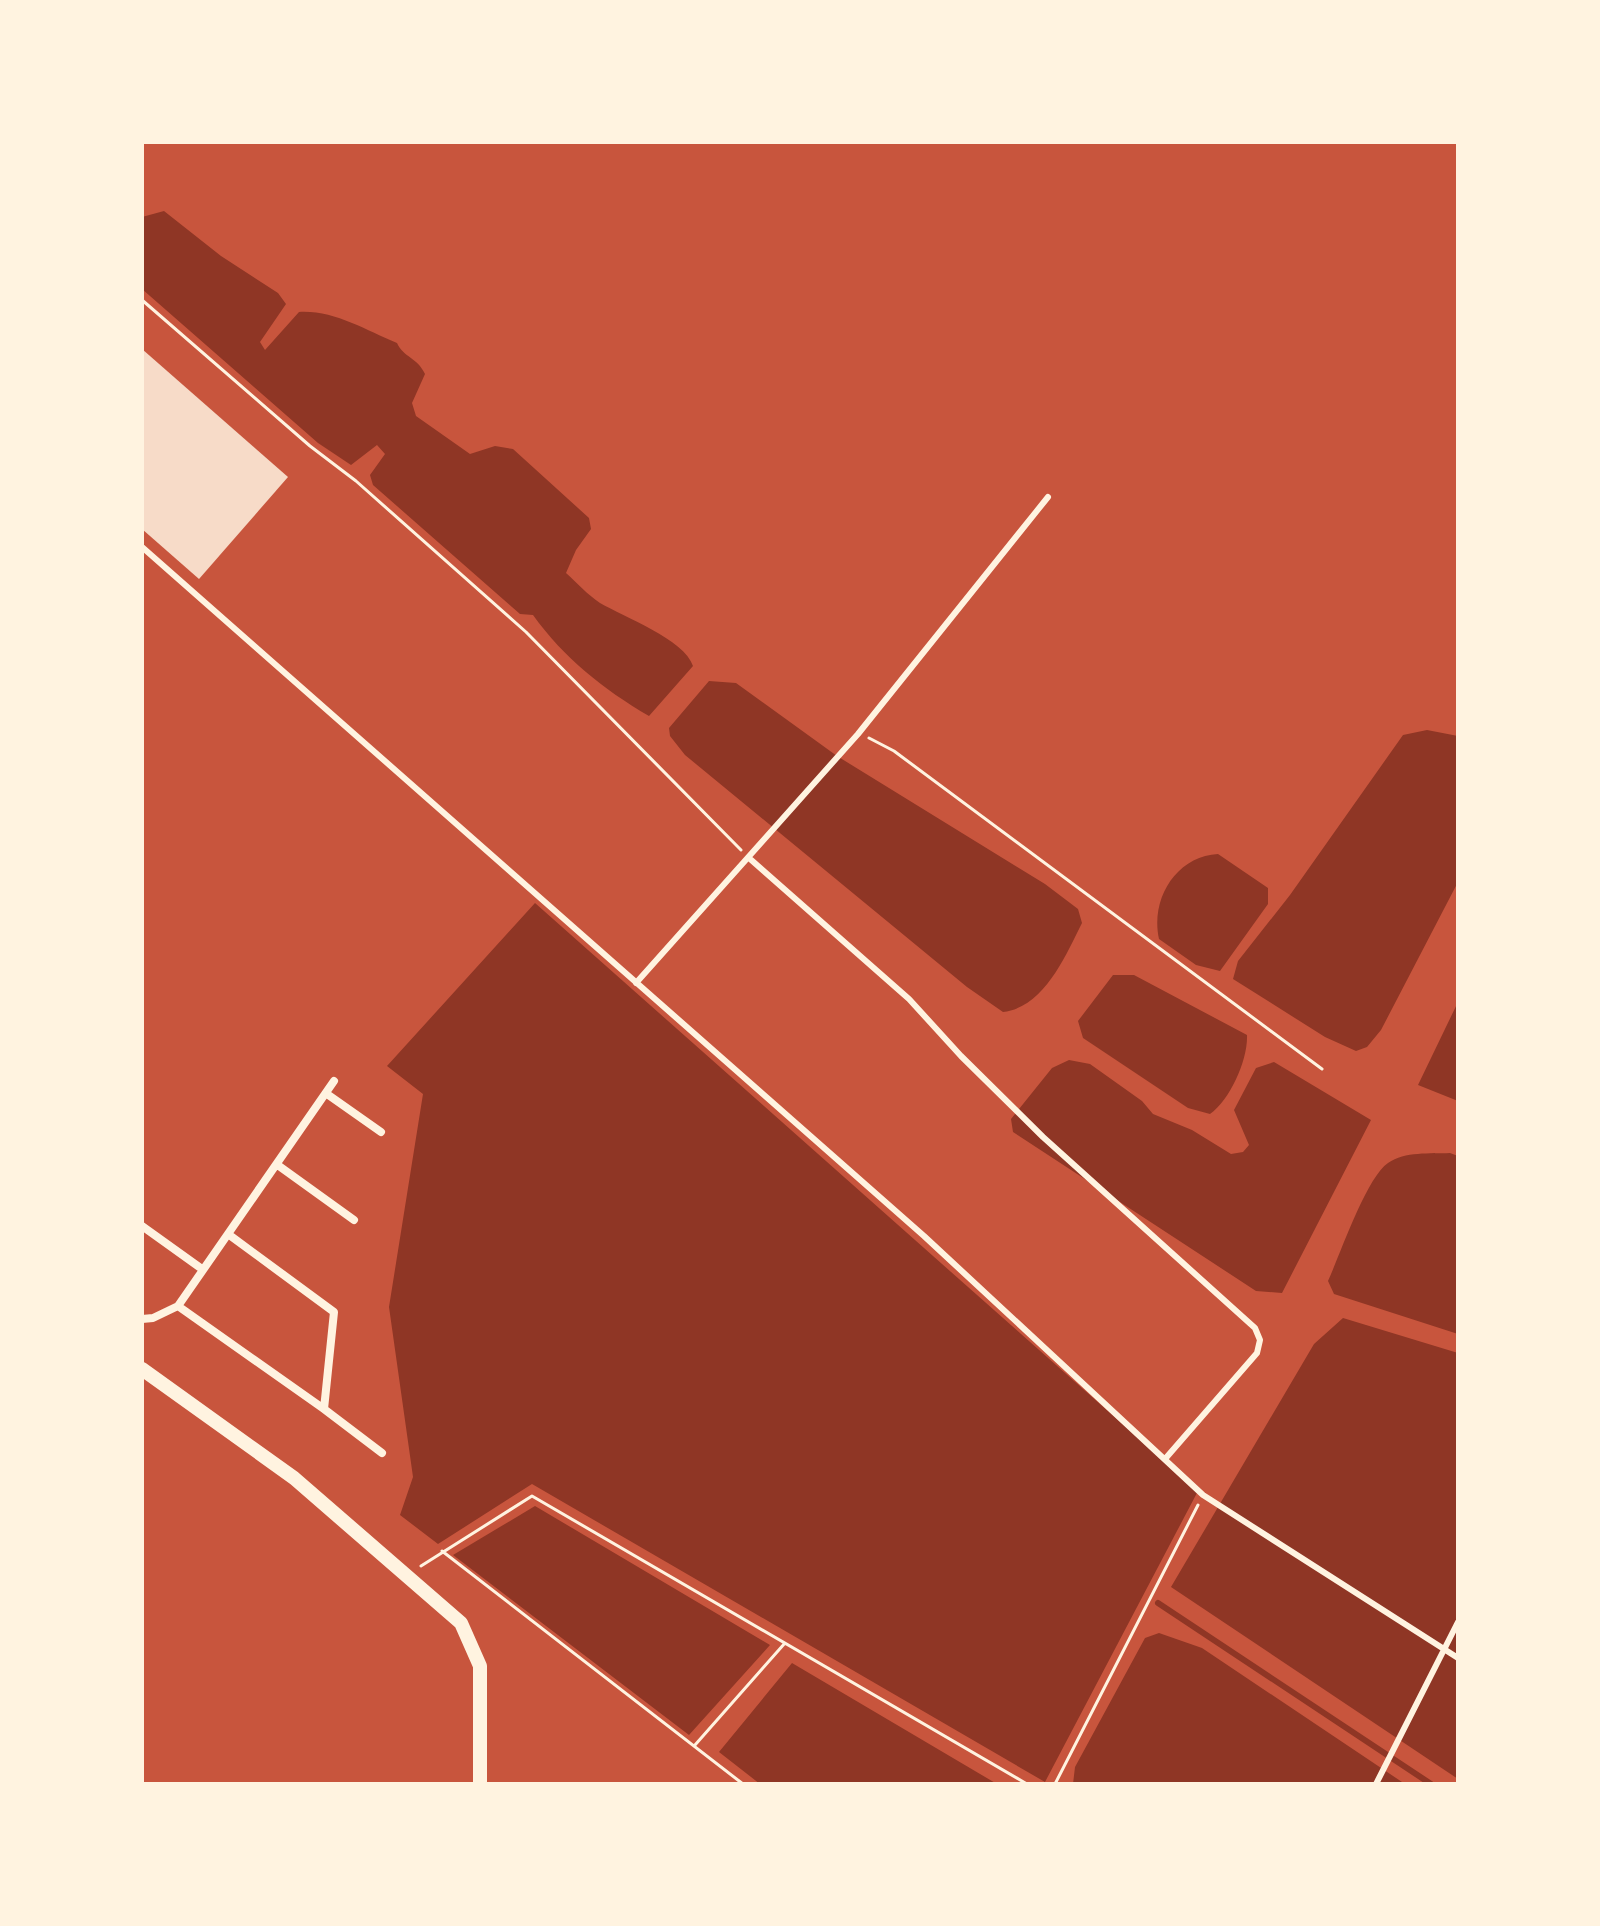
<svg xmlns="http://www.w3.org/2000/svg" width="1600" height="1926" font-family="Commissioner,sans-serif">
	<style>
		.water { fill: #8f3625 }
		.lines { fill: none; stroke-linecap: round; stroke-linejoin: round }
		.stream { stroke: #8f3625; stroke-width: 6 }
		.building { fill: #f7dbc8 }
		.path { stroke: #fff3e0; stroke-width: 3 }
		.service { stroke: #fff3e0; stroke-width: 6 }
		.minor { stroke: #fff3e0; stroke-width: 8 }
		.tertiary { stroke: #fff3e0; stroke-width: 14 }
	</style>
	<rect width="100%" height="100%" fill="#c8553d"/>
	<path class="water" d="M164 211 221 256 278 293 286 304 260 342 265 350 299 312C334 310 365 330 397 343 404 358 417 357 425 374L412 403 416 416 470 454 495 446 513 449 589 518 591 529 576 550 566 573C577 583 588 595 600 603 624 617 684 639 693 666L649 716C603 689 564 658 533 615L520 614 373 485 370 475 385 454 377 445 351 465 318 443 142 289V217Z
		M709 681 736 683 837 756 1045 884 1078 909 1082 923C1065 957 1044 1007 1003 1012L967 987 685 755 670 736 669 728Z
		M1427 730 1458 736V882L1381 1030 1367 1047 1356 1051 1325 1037 1233 979 1238 961 1290 895 1403 735Z
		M1218 854 1268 888V904L1220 971 1196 965 1159 939C1150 898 1177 856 1218 854Z
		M535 903 1198 1491 1045 1782 532 1484 438 1544 400 1515 413 1477 389 1307 423 1094 387 1066Z
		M1113 975H1134L1247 1035C1248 1060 1230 1100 1210 1114L1188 1108 1083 1038 1078 1021Z
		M1458 1002V1101L1418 1085Z
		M1069 1060 1090 1064 1142 1101 1153 1114 1192 1130 1231 1154 1243 1152 1249 1145 1234 1110 1256 1068 1274 1062 1371 1120 1282 1293 1256 1291 1013 1132 1011 1119 1052 1068Z
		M1450 1153 1458 1156V1334L1334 1294 1328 1281C1340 1255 1366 1178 1388 1163 1405 1151 1430 1154 1450 1153Z
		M1343 1318 1458 1353V1779L1171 1587 1314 1344Z
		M535 1506 770 1645 689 1735 453 1555Z
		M1159 1633 1202 1648 1405 1784H1073L1075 1767 1145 1638Z
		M792 1663 997 1784H760L719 1752Z"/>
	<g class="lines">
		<path class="stream" d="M1158 1603 1431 1784"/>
	</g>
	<path class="building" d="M142 349 288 477 199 579 142 529Z"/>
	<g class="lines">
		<path class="path" d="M142 300 310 446 356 481 526 632 741 850
			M869 738 894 751 1322 1069
			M442 1551 743 1784
			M421 1566 532 1496 1027 1784
			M695 1745 785 1643
			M1055 1784 1198 1505"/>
		<path class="service" d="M142 547 924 1236 1203 1495 1458 1658
			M749 858 909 999 961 1056 1043 1137 1255 1328 1260 1340 1257 1353 1165 1459
			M636 983 858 734 1048 497
			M1376 1784 1458 1622"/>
		<path class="minor" d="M327 1094 381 1132
			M279 1166 354 1220
			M142 1226 202 1269
			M178 1306 324 1409 334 1312 228 1234
			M142 1319 153 1318 178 1306 334 1081
			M324 1409 382 1453"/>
		<path class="tertiary" d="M142 1369 294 1478 461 1623 480 1666V1784"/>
	</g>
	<rect width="1600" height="1926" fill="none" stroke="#fff3e0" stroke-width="288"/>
</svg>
